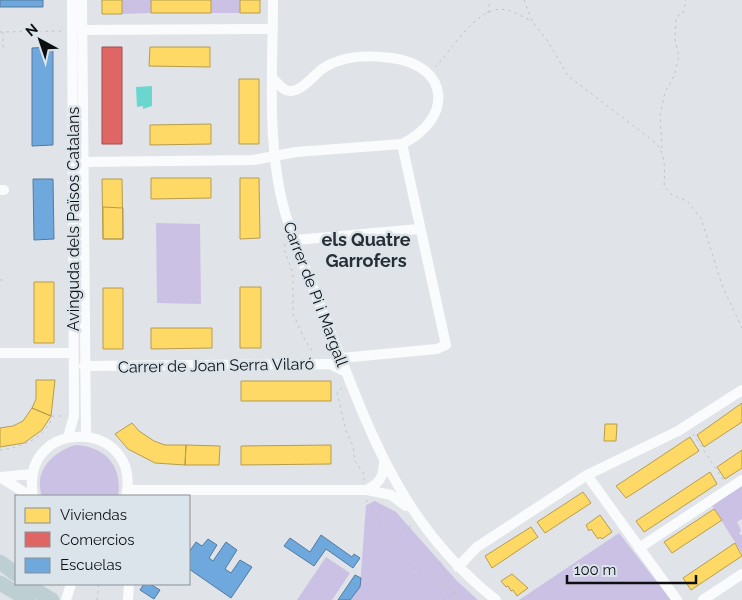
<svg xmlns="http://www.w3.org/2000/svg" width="742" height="600" font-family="Raleway,sans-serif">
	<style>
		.green { fill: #cbc1e5 }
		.water { fill: #69d7d0 }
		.homes { fill: #ffd966; stroke: #b69d4d }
		.shops { fill: #e06666; stroke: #a14c4d }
		.schools { fill: #6fa8dc; stroke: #527a9f }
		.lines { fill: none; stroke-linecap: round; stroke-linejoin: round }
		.path { stroke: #c1c3c3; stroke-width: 1; stroke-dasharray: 2.5 4; stroke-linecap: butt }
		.minor { stroke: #fafbfc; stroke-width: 10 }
		.highway { stroke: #becfd3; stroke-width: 15 }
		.labels { text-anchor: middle; stroke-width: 5; stroke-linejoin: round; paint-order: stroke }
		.street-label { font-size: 16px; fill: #0d1012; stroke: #dce4eb }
		.neighbourhood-label { font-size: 18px; font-weight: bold; fill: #272d32; stroke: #dce4eb }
	</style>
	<rect width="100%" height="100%" fill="#e0e4e8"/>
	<path class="green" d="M122 0H151V13L122 14Z
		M211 0H240V13H211Z
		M156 223 200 224 201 304 157 303Z
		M75 445C105 446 123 466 118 496H42C33 471 53 452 75 445Z
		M742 485V519L737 522 741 530 739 534 742 535V553L712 506Z
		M375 501 396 512 457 581 478 600H350L360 587 366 505Z
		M619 533 671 600H519Z
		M326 557 350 573 332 600H297Z"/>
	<path class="water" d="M152 86V106L143 109V106L137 107 136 87Z"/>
	<path class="homes" d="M102 0H122V14H102Z
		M151 0H211V13H151Z
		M240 0H260V13H240Z
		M150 47H210V67L149 66Z
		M239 79H259V144H239Z
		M211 124V144L150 145V125Z
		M151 178H211V198L151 199Z
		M240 178H259L260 238 240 239Z
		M102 179H122L123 239H103Z
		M103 207 123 208V239H103Z
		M34 282H54V343H34Z
		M240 287H261V348H240Z
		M103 288H123V349H103Z
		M151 328H212V348L151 349Z
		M36 380H55L51 416 32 408 36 399Z
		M241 381H331V401H241Z
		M742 403V422L704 447 697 435Z
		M32 408 51 416 42 430 24 443 0 447V428L13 426 23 421Z
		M132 423 139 431 154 441 165 445H186L185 465 155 463 128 449 115 434Z
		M605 424H617L616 441H604Z
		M690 437 699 451 626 498 616 486Z
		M186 445 220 446 219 465H185Z
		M331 445V464L241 465V446Z
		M742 450V468L725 479 717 467Z
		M710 472 717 484 644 532 636 521Z
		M583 492 591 503 545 533 537 522Z
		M714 509 722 520 672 553 664 542Z
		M600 515 612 532 602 539 600 537 598 539 591 529 589 531 586 525Z
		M531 527 538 537 492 568 485 556Z
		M735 543 742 556 691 590 683 578Z
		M512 574 528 588 517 596 513 590 511 591 508 586 506 587 501 581Z"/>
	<path class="shops" d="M102 47H122V144H102Z"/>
	<path class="schools" d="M0 0H43V7H0Z
		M53 47V145L32 146V48Z
		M33 179H53L54 239 34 240Z
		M321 535 352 557 354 554 360 558 353 568 326 549 314 566 284 546 290 538 310 552Z
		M208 539 217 545 209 558 213 561 226 542 237 550 225 569 231 573 240 560 252 567 231 598 189 569V552L196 542 202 546Z
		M355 575 361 578 360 587 350 600H338Z
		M144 584H150L160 590 154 599 140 590Z"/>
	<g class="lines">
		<path class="path" d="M524 0 532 21 547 40 568 76 656 143C666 157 665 169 664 186L672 195 687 201 701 218 722 285 742 328
			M488 13 490 0
			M0 32 62 31
			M3 32V49
			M435 67C452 51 477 3 507 10 515 12 524 18 532 21
			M662 148 660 116 665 92 674 76 679 56 675 40 676 17 683 13 686 0
			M285 244 284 249 293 274V314L305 340 314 353
			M0 280H4
			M342 388 337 393 346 431 353 446 355 461 364 474V481
			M693 434 724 481
			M0 450C23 447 44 439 53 416H65
			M366 500C380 517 384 541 400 557 417 574 445 581 460 600
			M390 543C394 534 401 528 411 526
			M440 562 455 593 442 600
			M97 600 99 584"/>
		<path class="minor" d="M82 0 86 436
			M273 0C273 60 268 122 278 181 285 226 306 268 322 310 367 423 396 521 496 600
			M82 30 273 29
			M273 79C278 83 284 92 291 91 304 90 315 73 325 67 345 55 370 55 392 58 451 66 453 119 402 144L446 345 437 349 341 358
			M83 162 253 160 296 152 402 144
			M0 190H4
			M295 240 419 229
			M0 353H73
			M84 366 330 364 346 372
			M68 437 74 416 72 0
			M587 475 677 600
			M0 477 30 496
			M1 477 32 474
			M127 490H367L391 495 406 506
			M367 490C380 482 383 478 384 463
			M33 496C19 415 143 419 126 496
			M639 548 742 480
			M458 567 477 547 587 475 678 431 742 390
			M66 600 71 584
			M128 600 129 584
			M703 600 742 574"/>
		<path class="highway" d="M0 562 16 574
			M0 583 28 600
			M25 584 52 600"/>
	</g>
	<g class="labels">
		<g class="street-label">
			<text transform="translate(73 219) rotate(-90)" y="6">Avinguda dels Països Catalans</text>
			<text transform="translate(316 294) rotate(69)" y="6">Carrer de Pi i Margall</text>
			<text transform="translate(216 365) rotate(-1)" y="6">Carrer de Joan Serra Vilaró</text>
		</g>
		<g class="neighbourhood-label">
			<text x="366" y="246">els Quatre<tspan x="366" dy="21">Garrofers</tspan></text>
		</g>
	</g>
	<rect x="15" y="495" width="175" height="90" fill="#dce4eb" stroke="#898f94"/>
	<rect x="25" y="508" width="25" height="15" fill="#ffd966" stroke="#898f94"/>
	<text x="60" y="520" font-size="15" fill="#0d1012">Viviendas</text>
	<rect x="25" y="532" width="25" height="15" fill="#e06666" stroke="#898f94"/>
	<text x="60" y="545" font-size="15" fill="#0d1012">Comercios</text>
	<rect x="25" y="558" width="25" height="15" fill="#6fa8dc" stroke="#898f94"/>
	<text x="60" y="570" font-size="15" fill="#0d1012">Escuelas</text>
	<g transform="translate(40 40) rotate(320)" stroke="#dce4eb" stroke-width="4" paint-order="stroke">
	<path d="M0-4L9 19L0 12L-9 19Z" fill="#0d1012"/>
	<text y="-8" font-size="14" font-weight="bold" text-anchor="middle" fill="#0d1012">N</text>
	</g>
	<path d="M567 575v8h129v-8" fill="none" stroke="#0d1012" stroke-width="2.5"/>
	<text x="574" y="575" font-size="15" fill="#0d1012" stroke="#dce4eb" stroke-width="4" paint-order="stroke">100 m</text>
</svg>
